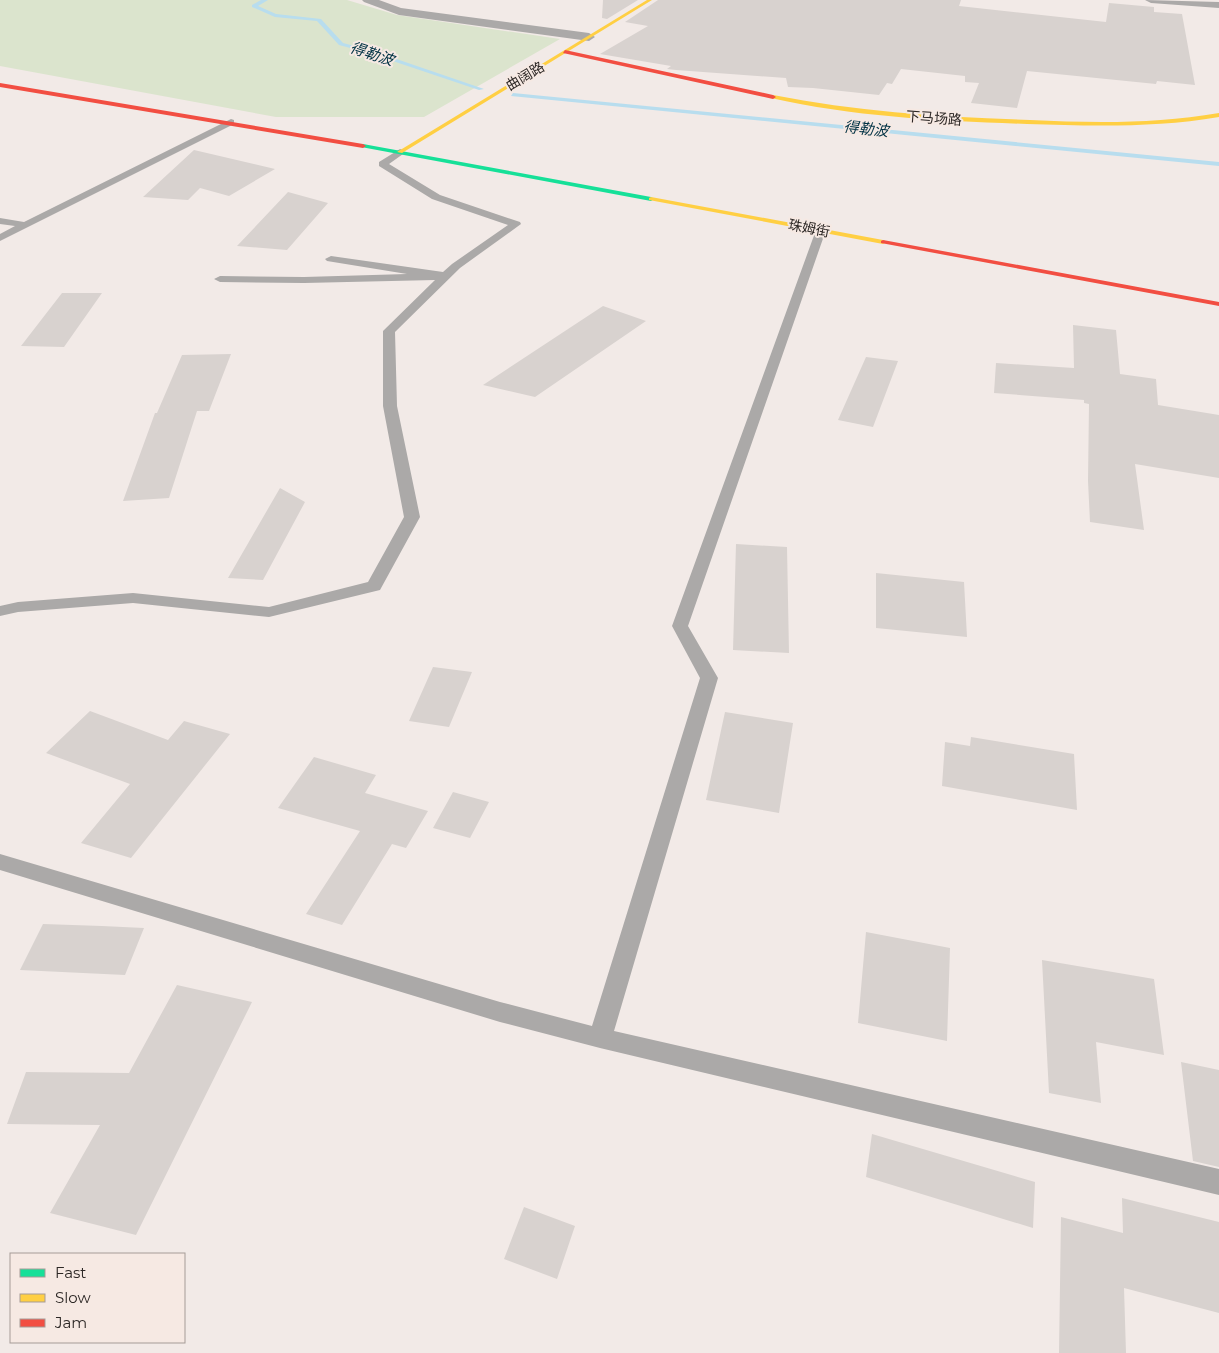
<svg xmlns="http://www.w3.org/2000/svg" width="1219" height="1353" font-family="Montserrat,'Noto Sans SC',sans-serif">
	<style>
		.green { fill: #dbe4cd }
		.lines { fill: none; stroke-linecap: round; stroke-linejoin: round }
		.stream { fill: #b8ddee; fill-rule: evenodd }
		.building { fill: #d8d2cf }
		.lane { fill: #aba9a8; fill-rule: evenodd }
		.street { fill: #aba9a8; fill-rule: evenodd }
		.fast { fill: #16e098; fill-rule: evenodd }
		.slow { fill: #ffcf43; fill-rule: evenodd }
		.jam { fill: #f24e42; fill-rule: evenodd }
		.labels { text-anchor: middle; stroke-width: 4; stroke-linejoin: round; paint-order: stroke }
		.far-street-label { font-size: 14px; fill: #2c2725; stroke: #f6e9e3 }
		.far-water-label { font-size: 15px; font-style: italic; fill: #003244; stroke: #f6e9e3 }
	</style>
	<rect width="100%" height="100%" fill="#f2eae7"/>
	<path class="green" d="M0 0H347L397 15 560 39 424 117H276L0 66Z"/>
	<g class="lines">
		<path class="stream" d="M261 0H268L258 6 276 14 321 19 343 43 373 51 484 89 479 90 369 53 339 45 317 21 275 17 252 7V5Z
			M513 93 1219 162V166L511 96Z"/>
	</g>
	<path class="building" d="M603 0H638L607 19 602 18Z
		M658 0H961L959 6 1106 22 1109 3 1154 7V12L1182 14 1195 85 1157 81 1156 84 1027 71 1017 108 971 103 979 83 965 82V76L901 69 892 84 887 83 879 95 813 88 788 87 786 78 676 70 667 69 671 66 600 54 648 26 625 22Z
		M194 150 275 169 229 196 200 188 188 200 143 197Z
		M288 192 328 203 287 250 237 246Z
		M62 293H102L64 347 21 346Z
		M603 306 646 321 535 397 483 385Z
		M1073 325 1116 330 1120 374 1156 379 1158 405 1219 415V478L1135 464 1144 530 1090 522 1088 481 1089 404 1084 403V400L994 393 996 363 1074 368Z
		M231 354 209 411H197L169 498 123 501 155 413H157L182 355Z
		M866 357 898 361 873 427 838 420Z
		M280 488 305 502 263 580 228 578Z
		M736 544 787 547 789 653 733 650Z
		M876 573 964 582 967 637 876 628Z
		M433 667 472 672 449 727 409 721Z
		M90 711 168 740 184 721 230 734 131 858 81 843 130 784 46 753Z
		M725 712 793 723 779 813 706 800Z
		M971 737 1074 754 1077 810 942 786 945 742 970 746Z
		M314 757 376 775 365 793 428 811 406 848 392 844 342 925 306 914 360 831 278 808Z
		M453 792 489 802 470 838 433 828Z
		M43 924 102 926 144 928 125 975 20 970Z
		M866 932 950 948 947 1041 858 1023Z
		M1042 960 1154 979 1164 1055 1096 1042 1101 1103 1049 1093Z
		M177 985 252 1002 136 1235 50 1213 100 1125 7 1124 26 1072 129 1073Z
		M1181 1062 1219 1070V1167L1193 1161Z
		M872 1134 1035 1182 1033 1228 866 1177Z
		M1122 1198 1219 1222V1313L1124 1288 1126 1353H1059L1061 1217 1123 1233Z
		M524 1207 575 1226 557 1279 504 1259Z"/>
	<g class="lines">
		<path class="lane" d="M231 119 234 120V124L0 241V234L15 226 0 224V218L24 222Z
			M400 149 403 150V154L389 164 440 195 520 222 521 224 460 268 395 332 397 406 420 517 380 590 269 617 133 603 18 612 0 616V606L18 602 133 593 269 607 368 582 404 517 383 406V331L435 280 304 283 220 282 214 279 220 276 304 277 407 274 327 261 325 259 331 256 443 272 452 264 508 225 432 199 379 166V162Z
			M821 227 826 230 688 626 718 678 614 1031 1219 1169V1195L600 1048 500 1022 0 870V854L500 1002 592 1026 700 678 672 626 816 230Z"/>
		<path class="street" d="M362 0H379L401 8 589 33 595 37 589 41 399 15 364 2Z
			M1145 0 1219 2V8L1151 3Z"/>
		<path class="fast" d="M363 144 651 197 654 199 651 201 361 147 360 146Z"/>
		<path class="slow" d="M647 0H652L402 153 397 152Z
			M773 95C858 112 943 117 1030 120 1093 123 1156 124 1219 113V117C1155 128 1091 126 1027 124 941 121 855 117 771 98Z
			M651 197 883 240 887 242 883 244 649 200V198Z"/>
		<path class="jam" d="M565 50 773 95 776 97 773 99 563 53Z
			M0 83 363 144 366 146 363 148 0 87Z
			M883 240 1219 302V306L881 243V241Z"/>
	</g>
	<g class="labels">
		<g class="far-street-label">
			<text transform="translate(525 76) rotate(-31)" y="5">曲阔路</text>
			<text transform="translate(934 118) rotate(4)" y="5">下马场路</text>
			<text transform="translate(809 228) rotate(11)" y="5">珠姆街</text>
		</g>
		<g class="far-water-label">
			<text transform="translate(372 54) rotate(18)" y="5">得勒波</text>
			<text transform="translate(866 129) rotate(6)" y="5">得勒波</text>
		</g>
	</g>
	<rect x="10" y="1253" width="175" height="90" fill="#f6e9e3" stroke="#a59b97"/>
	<rect x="20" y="1269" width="25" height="8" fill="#16e098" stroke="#a59b97"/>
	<text x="55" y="1278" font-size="15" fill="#2c2725">Fast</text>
	<rect x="20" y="1294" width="25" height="8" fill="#ffcf43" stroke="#a59b97"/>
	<text x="55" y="1303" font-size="15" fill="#2c2725">Slow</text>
	<rect x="20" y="1319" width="25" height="8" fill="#f24e42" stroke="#a59b97"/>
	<text x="55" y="1328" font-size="15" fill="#2c2725">Jam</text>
</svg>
